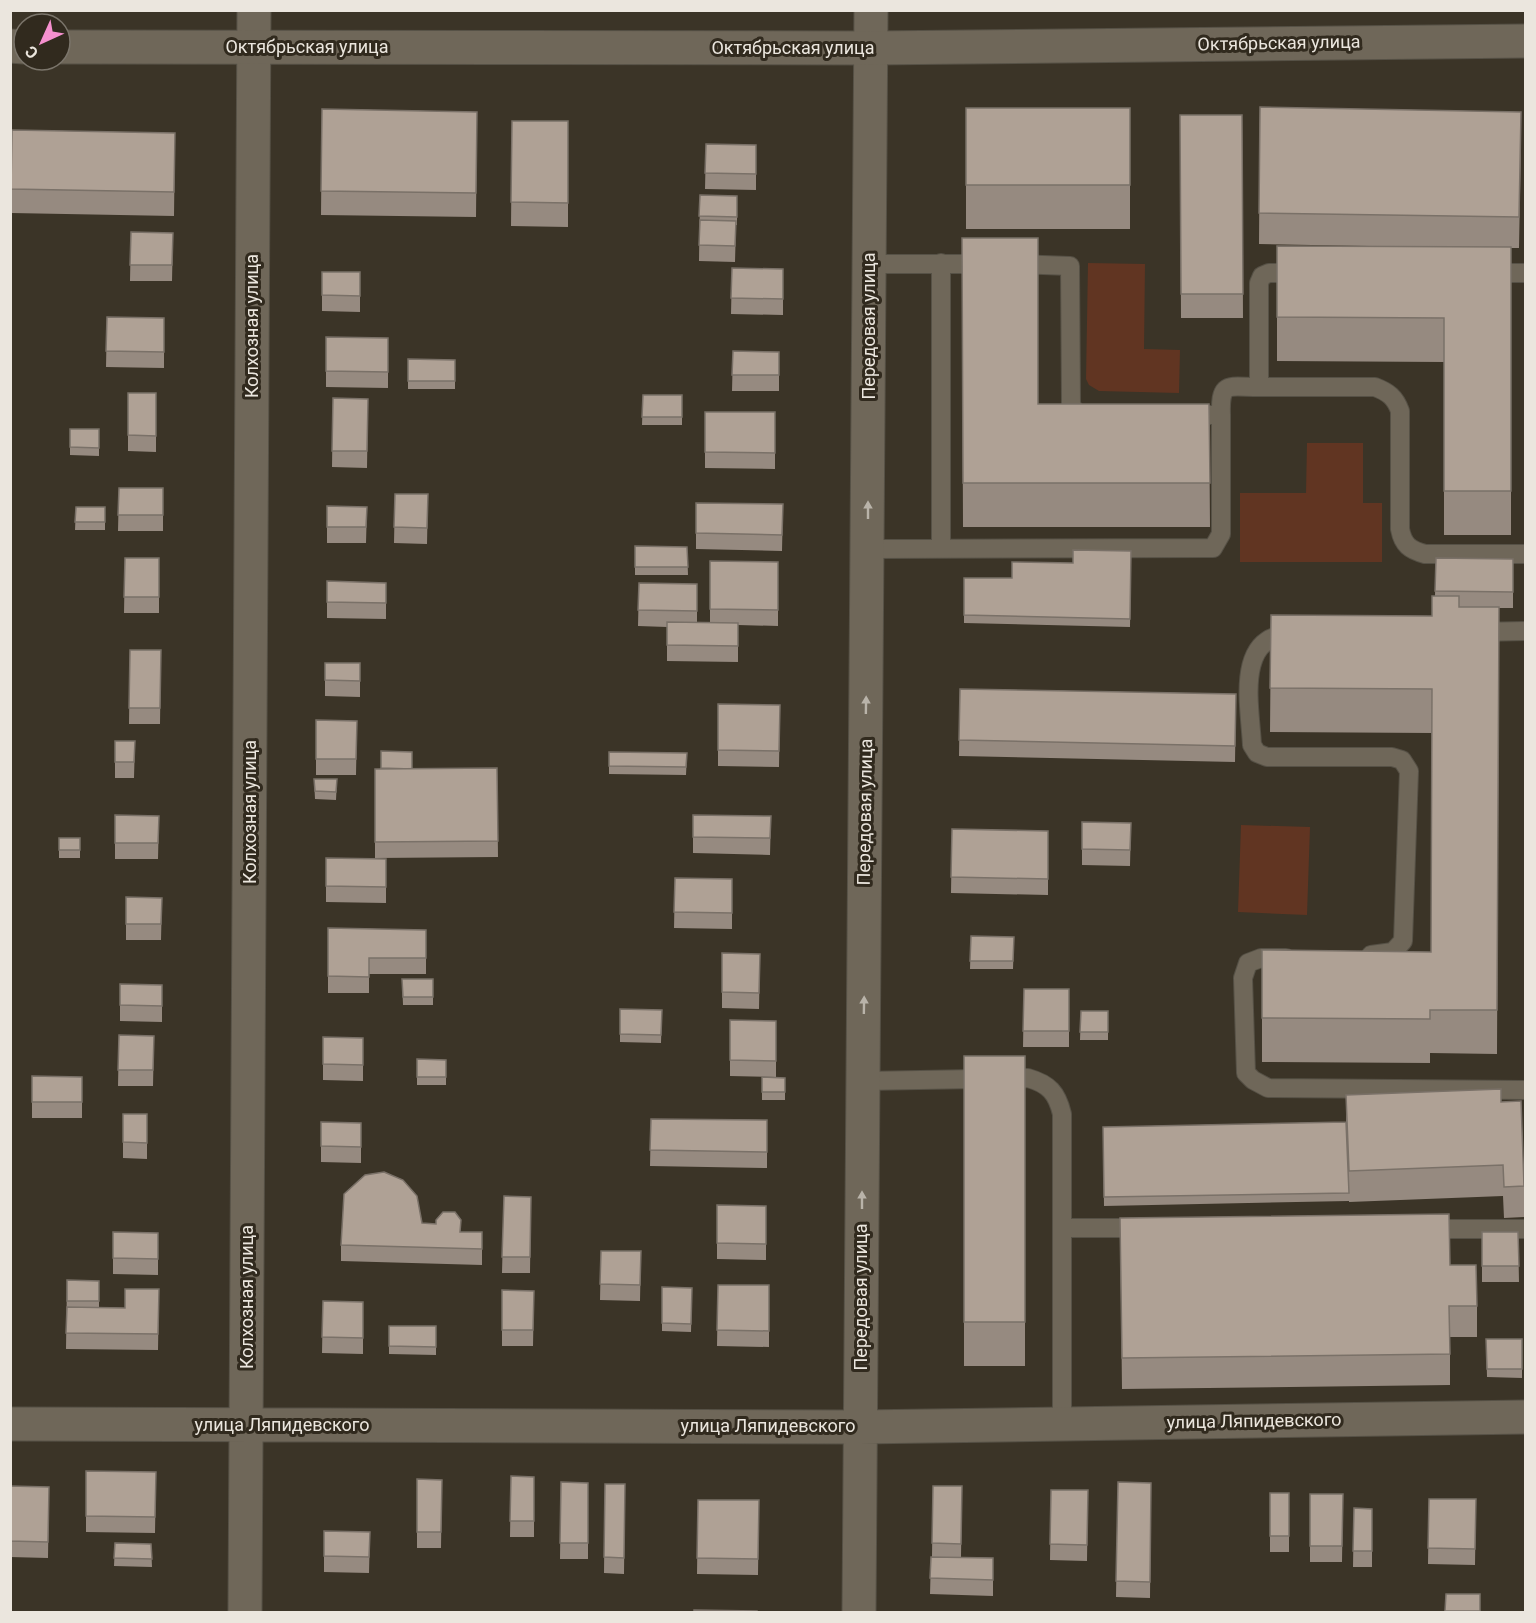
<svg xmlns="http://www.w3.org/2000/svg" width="1536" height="1623" font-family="Roboto,sans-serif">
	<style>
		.green { fill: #613522 }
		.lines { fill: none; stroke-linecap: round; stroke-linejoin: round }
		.service-casing { stroke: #565146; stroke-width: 20 }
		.minor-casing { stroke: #565146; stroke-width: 35 }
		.secondary-casing { stroke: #565146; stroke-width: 35 }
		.service { stroke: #6f6759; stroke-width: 18 }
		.minor { stroke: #6f6759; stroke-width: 33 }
		.secondary { stroke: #6f6759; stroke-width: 33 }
		.wall { fill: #968a80 }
		.building { fill: #afa195; stroke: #7a7168; stroke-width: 1.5 }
		.oneway { fill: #b9b3a9 }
		.labels { text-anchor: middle; stroke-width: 6; stroke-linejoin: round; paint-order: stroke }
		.street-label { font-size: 18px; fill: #ebe6de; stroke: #312a1e }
	</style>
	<rect width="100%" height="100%" fill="#3b3427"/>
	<path class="green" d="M1088 263 1145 264 1144 349 1180 350 1179 393 1099 391 1089 385 1086 379Z
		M1307 443H1363V503H1382V562H1240V493H1306Z
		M1241 825 1310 827 1307 915 1238 912Z"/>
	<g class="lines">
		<g class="service-casing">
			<path id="service" d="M941 263V549
				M869 264H988
				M1015 264 1070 266 1071 405 1077 414 1087 415
				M1489 273H1526
				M1259 387H1375C1388 392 1395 397 1400 411V529C1403 545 1410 550 1425 554H1526
				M1187 415H1221C1220 380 1228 387 1259 387V283L1262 276 1269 273H1302
				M868 549 1213 548 1221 534V415
				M1476 632 1526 631
				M1293 634C1234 634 1250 705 1252 745L1257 753 1267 757H1392L1402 760 1409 771 1403 941 1393 952 1371 955
				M1286 958H1261L1248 963 1243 978 1246 1073 1253 1080 1268 1088 1526 1090
				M863 1081 1028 1078C1049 1084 1057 1093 1062 1114V1424
				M1062 1228H1143
				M1425 1229H1526"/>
		</g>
		<g class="minor-casing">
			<path id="minor" d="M10 1424 860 1427 1526 1417
				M245 1612 254 10
				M859 1612 871 10"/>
		</g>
		<g class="secondary-casing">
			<path id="secondary" d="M10 46 24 47
				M60 47 871 48 1526 41"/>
		</g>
		<use href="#service" class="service"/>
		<use href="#minor" class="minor"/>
		<use href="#secondary" class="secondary"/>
	</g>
	<path class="wall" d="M1260 107 1521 142 1519 248H1511V535H1444V362L1277 361V246L1424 247 1259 244Z
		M966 108H1130V229H966Z
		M322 109 477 112 476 217 321 215Z
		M1180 115H1242L1243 318H1181Z
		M512 121H568V227L511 226Z
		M175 133 174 216 11 213V189Z
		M706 144 756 145V190L705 189Z
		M700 195 737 196V225H736L735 262 699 261Z
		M131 232 173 233 172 281H130Z
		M962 238 1038 404H1209L1210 527H963Z
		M732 268 783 269V315L731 314Z
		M322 272H360V312L322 311Z
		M107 317 164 318V368L106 367Z
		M326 337 388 338V388L326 387Z
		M733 351 779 352V391H732Z
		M408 359 455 360V389H408Z
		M128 393H156V452L128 451Z
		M643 395H682V425H642Z
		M333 398 368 399 367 468 332 467Z
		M705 412H775V469L705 468Z
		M70 429H99V456L70 455Z
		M119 488H163V531H118Z
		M395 494H428L427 544 394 543Z
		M696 503 783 504 782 551 696 549Z
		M327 506 367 507 366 543H327Z
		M76 507H105V530H75Z
		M635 546 687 547 688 575H635Z
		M1131 551 1130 627 964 623V578H1012L1073 563Z
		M125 558H159V613H124Z
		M1436 558 1513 559V608H1499L1497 1054 1430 1053V1063L1262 1062V950L1431 952 1432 733 1270 732 1271 615 1432 616 1435 596Z
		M710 561 778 562V626L738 625V662L667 661V627L638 626 639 583 697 584V623H710Z
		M327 581 386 583V619L327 618Z
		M130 650H161L160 724H129Z
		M325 663H360V697L325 696Z
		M960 689 1236 694 1235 762 959 756Z
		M718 704 780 705 779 767 718 766Z
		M316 720 357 721 356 775H316Z
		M115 741H135L134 778H115Z
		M381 751 412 769 497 768 498 857 375 858V769H381Z
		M609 752 687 753 686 775 609 774Z
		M314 779H337L336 800 315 799Z
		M115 815 159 816 158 859H115Z
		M693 815 771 816 770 855 693 853Z
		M1082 822 1131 823 1130 866 1082 865Z
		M952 829 1048 831V895L951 893Z
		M59 838H80V858H59Z
		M326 858 386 859V903L326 902Z
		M675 878 732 879V929L674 928Z
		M126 897 162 898 161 940H126Z
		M328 928 426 930V974H369V993H328Z
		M971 936 1014 937 1013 969H970Z
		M722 953 760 954 759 1009 722 1008Z
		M402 979H433V1005H403Z
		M120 984 162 985V1022L120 1021Z
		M1024 989H1069V1047H1023Z
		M620 1009 662 1010 661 1043 620 1042Z
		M1081 1011H1108V1040H1080Z
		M730 1020 776 1021V1077L730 1076Z
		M119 1035 154 1036 153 1086H118Z
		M323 1037 363 1038V1081L323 1080Z
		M964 1056H1025V1366H964Z
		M417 1059 446 1060V1085H417Z
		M32 1076 82 1077V1118H32Z
		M762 1077 785 1078V1100H762Z
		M1346 1095 1501 1102 1524 1186V1217L1504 1218 1503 1196 1349 1202V1199V1201L1104 1206 1103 1127 1346 1122Z
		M123 1114H147V1159L123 1158Z
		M651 1119 767 1120V1168L650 1166Z
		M321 1122 361 1123V1163L321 1162Z
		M504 1196 531 1197 530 1273H502Z
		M717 1205 766 1206V1260L717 1259Z
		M1120 1218 1450 1265 1477 1306V1337H1450V1385L1122 1389Z
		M422 1223 436 1224 461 1232H482V1265L341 1261V1245Z
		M113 1232 158 1233V1275L113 1274Z
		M1482 1232H1518L1519 1282H1482Z
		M601 1251H641L640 1301 600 1300Z
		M67 1280 99 1281V1307L125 1308 159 1289 158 1350 66 1349Z
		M718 1285H769V1347L717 1346Z
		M662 1287 692 1288 691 1332 662 1331Z
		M502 1290 534 1291 533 1346H502Z
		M323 1301 363 1302V1354L322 1353Z
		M389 1326H436V1355L389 1354Z
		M1486 1339H1522V1378L1487 1377Z
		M86 1471 156 1472 155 1533 86 1532Z
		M511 1476 534 1477V1537H510Z
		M417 1479 442 1480 441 1548H417Z
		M561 1482 588 1483V1559H560Z
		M1118 1482 1151 1483 1150 1598 1116 1597Z
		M605 1484H625L624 1574 604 1573Z
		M10 1486 49 1487 48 1558 10 1557Z
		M933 1486H962L961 1557 993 1558V1596L930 1594 931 1557H932Z
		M1051 1490H1088L1087 1561 1050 1560Z
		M1270 1493H1289V1552H1270Z
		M1310 1494H1343L1342 1562H1310Z
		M1429 1499H1476L1475 1565 1428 1564Z
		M698 1500H759L758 1575 697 1574Z
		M1354 1508 1372 1509V1567H1353Z
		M324 1531 370 1532 369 1573 324 1572Z
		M115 1543 151 1544 152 1567 114 1566Z
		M1446 1594H1480V1612H1445Z"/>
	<path class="building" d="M1260 107 1521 112 1519 217 1259 213Z
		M966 108H1130V185H966Z
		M322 109 477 112 476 193 321 191Z
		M1180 115H1242L1243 294H1181Z
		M512 121H568V203L511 202Z
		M12 130 175 133 174 192 11 189Z
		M706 144 756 145V174L705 173Z
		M700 195 737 196V217L699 216Z
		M700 220 736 221 735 246 699 245Z
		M131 232 173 233 172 265H130Z
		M962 238H1038V404H1209L1210 483H963Z
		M1277 246 1511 247V491H1444V318L1277 317Z
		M732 268 783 269V299L731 298Z
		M322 272H360V296L322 295Z
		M107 317 164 318V352L106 351Z
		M326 337 388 338V372L326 371Z
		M733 351 779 352V375H732Z
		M408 359 455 360V381H408Z
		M128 393H156V436L128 435Z
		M643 395H682V417H642Z
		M333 398 368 399 367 451H332Z
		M705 412H775V453L705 452Z
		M70 429H99V448L70 447Z
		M119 488H163V515H118Z
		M395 494H428L427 528 394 527Z
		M696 503 783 504 782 535 696 533Z
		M327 506 367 507 366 527H327Z
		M76 507H105V522H75Z
		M635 546 687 547 688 567H635Z
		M1073 550 1131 551 1130 619 964 615V578H1012V562L1073 563Z
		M125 558H159V597H124Z
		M1436 558 1513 559V592L1435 591Z
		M710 561 778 562V610L710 609Z
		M327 581 386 583V603L327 602Z
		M639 583 697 584V611L638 610Z
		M1432 596H1459V607H1499L1497 1010H1430V1019L1262 1018V950L1431 952 1432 689 1270 688 1271 615 1432 616Z
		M667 622 738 623V646L667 645Z
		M130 650H161L160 708H129Z
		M325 663H360V681L325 680Z
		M960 689 1236 694 1235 746 959 740Z
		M718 704 780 705 779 751 718 750Z
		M316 720 357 721 356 759H316Z
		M115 741H135L134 762H115Z
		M381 751 412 752V769L381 768Z
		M609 752 687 753 686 767 609 766Z
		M497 768 498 841 375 842V769Z
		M314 779H337L336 792 315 791Z
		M115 815 159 816 158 843H115Z
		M693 815 771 816 770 838 693 837Z
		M1082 822 1131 823 1130 850 1082 849Z
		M952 829 1048 831V879L951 877Z
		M59 838H80V850H59Z
		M326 858 386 859V887L326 886Z
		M675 878 732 879V913L674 912Z
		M126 897 162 898 161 924H126Z
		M328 928 426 930V958H369V977L328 976Z
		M971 936 1014 937 1013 961H970Z
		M722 953 760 954 759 993 722 992Z
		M402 979H433V997H403Z
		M120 984 162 985V1006L120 1005Z
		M1024 989H1069V1031H1023Z
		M620 1009 662 1010 661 1035 620 1034Z
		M1081 1011H1108V1032H1080Z
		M730 1020 776 1021V1061L730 1060Z
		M119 1035 154 1036 153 1070H118Z
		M323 1037 363 1038V1065L323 1064Z
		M964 1056H1025V1322H964Z
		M417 1059 446 1060V1077H417Z
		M32 1076 82 1077V1102H32Z
		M762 1077 785 1078V1092H762Z
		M1501 1089V1102L1521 1101 1524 1186 1504 1187 1503 1165 1349 1171 1346 1095Z
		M123 1114H147V1143L123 1142Z
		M651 1119 767 1120V1152L650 1150Z
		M321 1122 361 1123V1147L321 1146Z
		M1346 1122 1349 1193 1104 1197 1103 1127Z
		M384 1172 403 1180 417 1196 422 1223 436 1224V1220L443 1212H455L461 1220 460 1232H482V1249L341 1245 344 1194 365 1175Z
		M504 1196 531 1197 530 1257H502Z
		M717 1205 766 1206V1244L717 1243Z
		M1449 1214 1450 1265H1476L1477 1306H1449L1450 1354 1122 1358 1120 1218Z
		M113 1232 158 1233V1259L113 1258Z
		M1482 1232H1518L1519 1266H1482Z
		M601 1251H641L640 1285 600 1284Z
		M67 1280 99 1281V1301H67Z
		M718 1285H769V1331L717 1330Z
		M662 1287 692 1288 691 1324 662 1323Z
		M125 1289H159L158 1334 66 1333 67 1307 125 1308Z
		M502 1290 534 1291 533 1330H502Z
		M323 1301 363 1302V1338L322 1337Z
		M389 1326H436V1347L389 1346Z
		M1486 1339H1522V1369H1487Z
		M86 1471 156 1472 155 1517 86 1516Z
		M511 1476 534 1477V1521H510Z
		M417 1479 442 1480 441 1532H417Z
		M561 1482 588 1483V1543H560Z
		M1118 1482 1151 1483 1150 1582 1116 1581Z
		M605 1484H625L624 1558 604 1557Z
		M10 1486 49 1487 48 1542 10 1541Z
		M933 1486H962L961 1544 932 1543Z
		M1051 1490H1088L1087 1545 1050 1544Z
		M1270 1493H1289V1536H1270Z
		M1310 1494H1343L1342 1546H1310Z
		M1429 1499H1476L1475 1549 1428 1548Z
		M698 1500H759L758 1559 697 1558Z
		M1354 1508 1372 1509V1551H1353Z
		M324 1531 370 1532 369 1557 324 1556Z
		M115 1543 151 1544 152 1559 114 1558Z
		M931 1557 993 1558V1580L930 1578Z
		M1446 1594H1480V1611H1445Z
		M694 1610 757 1611V1612H694Z"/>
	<defs><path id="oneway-solid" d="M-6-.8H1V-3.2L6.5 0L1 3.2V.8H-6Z" transform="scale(1.5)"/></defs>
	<g class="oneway">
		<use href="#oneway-solid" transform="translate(868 510) rotate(-90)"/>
		<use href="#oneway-solid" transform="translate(866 705) rotate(-89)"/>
		<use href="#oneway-solid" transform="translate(864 1005) rotate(-89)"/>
		<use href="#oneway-solid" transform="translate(862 1200) rotate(-90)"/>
	</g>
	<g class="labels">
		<g class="street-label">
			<text transform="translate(1279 43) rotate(-1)" y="6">Октябрьская улица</text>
			<text x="307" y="53">Октябрьская улица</text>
			<text x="793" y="54">Октябрьская улица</text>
			<text transform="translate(252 326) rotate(-90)" y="6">Колхозная улица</text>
			<text transform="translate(869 326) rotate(-90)" y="6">Передовая улица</text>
			<text transform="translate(250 812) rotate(-90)" y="6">Колхозная улица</text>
			<text transform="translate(865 812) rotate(-89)" y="6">Передовая улица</text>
			<text transform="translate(247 1297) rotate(-90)" y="6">Колхозная улица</text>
			<text transform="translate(861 1297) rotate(-90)" y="6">Передовая улица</text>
			<text transform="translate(1254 1421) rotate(-1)" y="6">улица Ляпидевского</text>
			<text x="282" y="1431">улица Ляпидевского</text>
			<text x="768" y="1432">улица Ляпидевского</text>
		</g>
	</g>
	<rect width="1536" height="1623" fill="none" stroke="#ebe6de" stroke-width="24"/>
	<g transform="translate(42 42) rotate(225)"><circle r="28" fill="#312a1e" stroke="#7b756b" stroke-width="1.5"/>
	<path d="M0-4.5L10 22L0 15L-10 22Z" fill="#f690cf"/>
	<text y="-9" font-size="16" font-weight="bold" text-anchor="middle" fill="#ebe6de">С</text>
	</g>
</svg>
